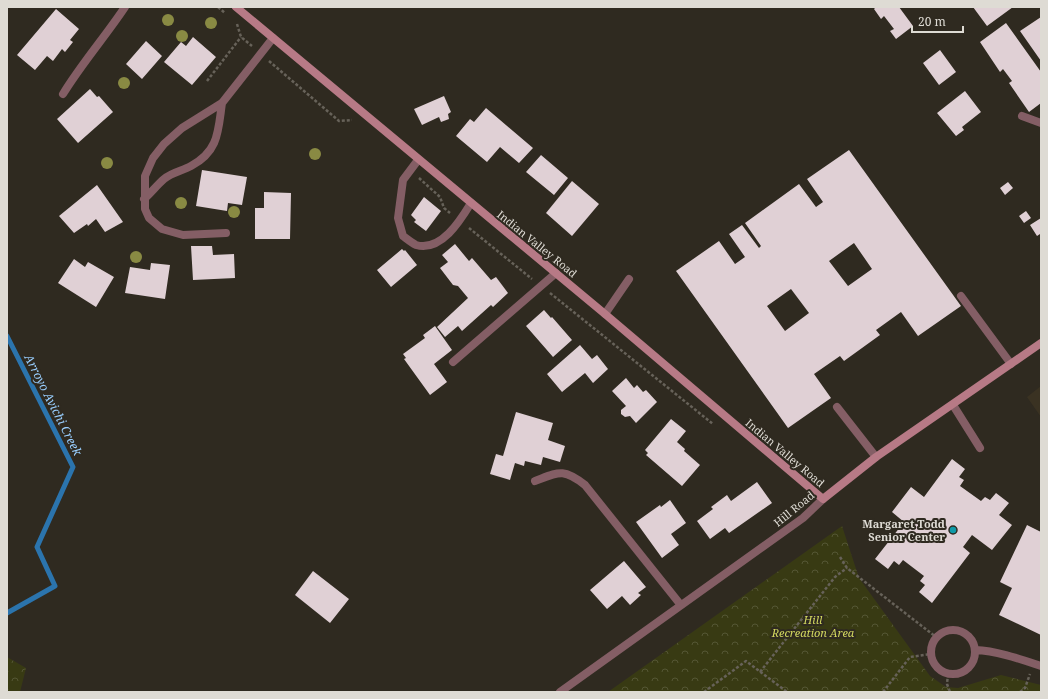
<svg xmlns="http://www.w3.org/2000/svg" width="1048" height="699" font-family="'Noto Serif',serif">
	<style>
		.built { fill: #3a3222 }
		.park { fill: url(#park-crowns) }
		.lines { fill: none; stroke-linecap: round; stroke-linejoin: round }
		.stream { stroke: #2b74ad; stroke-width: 5 }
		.building { fill: #e0d0d5; fill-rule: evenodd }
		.path { stroke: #676259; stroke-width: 2.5; stroke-dasharray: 3 2; stroke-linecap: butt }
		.lane { stroke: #845e65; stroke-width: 8 }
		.street { stroke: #845e65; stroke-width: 8 }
		.secondary { stroke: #b77a86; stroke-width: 8 }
		.tree { fill: #898a43 }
		.culture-dot { fill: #0f9aa8; stroke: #2f2a20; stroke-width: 1.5 }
		.labels { text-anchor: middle; stroke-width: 4; stroke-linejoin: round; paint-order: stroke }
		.street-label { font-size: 11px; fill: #dedbd4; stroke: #2f2a20 }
		.poi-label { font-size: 11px; font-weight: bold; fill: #dedbd4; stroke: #2f2a20; text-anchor: end }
		.park-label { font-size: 11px; font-style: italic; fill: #d3d85f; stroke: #2f2a20 }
		.water-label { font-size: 12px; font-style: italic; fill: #99cefe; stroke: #2f2a20 }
	</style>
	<defs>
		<pattern id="park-crowns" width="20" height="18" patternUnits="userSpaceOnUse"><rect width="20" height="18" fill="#383a13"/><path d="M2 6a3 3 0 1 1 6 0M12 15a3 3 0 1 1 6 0" fill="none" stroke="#545634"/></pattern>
	</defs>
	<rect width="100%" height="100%" fill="#2f2a20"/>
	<path class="built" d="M1041 386V417L1027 397Z"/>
	<path class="park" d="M842 526 859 578 930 676 946 687 958 688 1001 675 1041 685V692H608Z
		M7 657 26 668 20 692H7Z"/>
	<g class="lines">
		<path class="stream" d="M7 336 73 467 37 547 55 586 7 613"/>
	</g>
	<path class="building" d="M876 7H899L913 26 896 39 890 31 894 29 884 16 881 19 874 9Z
		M973 7H1013L987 26Z
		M56 9 79 29 70 40 73 42 65 52 62 49 53 61 47 56 35 70 17 55Z
		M1041 17V61L1020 31Z
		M1006 23 1041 72V103L1029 112 1009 83 1012 81 1003 69 1000 72 980 42Z
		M193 37 216 57 192 85 164 62 181 42 186 46Z
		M146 41 162 56 142 79 126 64Z
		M940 50 956 72 939 85 923 63Z
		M90 89 97 97 99 96 113 112 78 143 57 119Z
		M965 91 981 112 962 127 964 130 956 136 937 113Z
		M444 96 451 112 448 114 449 119 441 122 439 117 422 125 414 109Z
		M486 108 533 148 519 163 500 147 487 162 456 136 470 119 474 122Z
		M849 150 961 306 918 336 901 312 876 330 880 335 844 361 840 356 814 374 831 398 788 428 676 271 719 241 735 264 745 257 729 234 742 225 759 248 761 246 745 223 799 184 816 207 823 202 807 179ZM854 243 872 269 848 286 829 261ZM791 289 809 313 785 331 767 306Z
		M541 155 568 178 554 195 526 172Z
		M202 170 247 177 242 205 228 203 227 211 196 206Z
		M572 181 599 204 572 236 546 213Z
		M1008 182 1013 188 1005 195 1000 188Z
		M97 185 123 222 105 232 96 219 88 226 87 224 74 233 59 216Z
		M264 192 291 193 290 239H255V208H264Z
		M424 197 441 211 426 231 414 222 416 220 411 215Z
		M1026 211 1031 218 1024 223 1019 216Z
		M1041 218V236L1040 234 1037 236 1030 225Z
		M455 244 469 261 472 258 491 280 496 277 508 293 493 307 491 305 462 331 458 326 445 337 437 327 468 298 458 286 453 285 440 268 448 262 442 255Z
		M191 246H212L213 255 234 254 235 278 193 280Z
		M402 249 404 251 405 250 417 265 391 287 377 270Z
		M74 259 85 267 88 262 114 277 96 307 58 283Z
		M151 263 170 265 165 299 125 293 130 267 150 270Z
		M544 310 551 318 552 317 572 340 553 357 526 326Z
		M435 326 452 350 434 364 447 382 430 395 404 359 406 358 403 354 425 338 423 335Z
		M580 345 592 359 597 355 608 369 593 383 585 373 562 392 547 374Z
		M626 378 634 388 637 385 643 392 646 390 657 402 636 423 630 416 625 417 621 414V410L626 406 612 391Z
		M516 412 553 423 548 440 565 446 560 462 543 457 541 465 525 461 524 466 515 463 510 480 490 474 496 454 503 456Z
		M671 419 686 431 677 442 685 449 684 451 700 465 682 486 646 455 648 453 645 450Z
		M952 459 965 469 959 477 964 480 960 486 981 501 985 497 990 500 996 493 1009 503 999 515 1012 525 992 550 972 535 963 547 970 553 932 603 919 592 925 585 920 581 924 576 903 560 899 565 894 561 888 569 875 559 904 522 892 512 911 487 924 497Z
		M757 482 772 503 729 533 725 528 710 539 697 521 713 509 711 507 727 495 731 501Z
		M670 500 686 523 671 534 679 545 662 558 636 522 660 505 661 507Z
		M1027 525 1041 532V635L999 615 1012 588 1000 582Z
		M624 561 646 587 638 593 641 595 630 605 622 596 607 609 590 590Z
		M313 571 349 599 330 623 295 595Z"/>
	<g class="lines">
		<path class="path" d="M218 7 225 13
			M237 24 241 37 252 46
			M269 61 339 121 352 120
			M207 81 241 37
			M419 178 440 197 444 208 450 213
			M469 228 532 279
			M550 293 713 424
			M840 557 847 568 936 637
			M760 672 835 577 847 568
			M948 674 947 684 950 692
			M704 692 746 661 787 692
			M883 692 910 657 930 654
			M1020 692 1025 688 1030 674"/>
		<path class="lane" d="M1022 116 1041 123
			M418 160 403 180 398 218 403 236C407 239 412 243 416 245 441 252 460 221 471 203
			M961 296 1011 364
			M605 314 629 279
			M453 362 556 273
			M953 405 980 448
			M837 407 876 457
			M535 481C559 472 563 468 585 485L680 604
			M931 652a22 22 0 1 1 44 0a22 22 0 1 1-44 0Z
			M975 650C998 651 1020 659 1041 666"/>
		<path class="street" d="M63 94C82 63 105 37 125 7
			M144 199C151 193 157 185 164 179 172 172 182 171 191 166 219 151 218 131 222 103
			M226 233 183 235 162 229 149 218 145 209V176L153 158 164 144 182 128 222 103 273 38
			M560 692 803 518 823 499"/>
		<path class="secondary" d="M236 7 605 314 823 499 876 457 1041 343"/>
	</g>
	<g class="tree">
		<circle cx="168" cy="20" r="6"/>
		<circle cx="211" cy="23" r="6"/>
		<circle cx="182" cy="36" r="6"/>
		<circle cx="124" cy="83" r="6"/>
		<circle cx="315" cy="154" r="6"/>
		<circle cx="107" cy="163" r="6"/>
		<circle cx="181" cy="203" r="6"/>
		<circle cx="234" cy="212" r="6"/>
		<circle cx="136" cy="257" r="6"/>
	</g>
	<circle class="culture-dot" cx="953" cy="530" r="4"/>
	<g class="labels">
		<g class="street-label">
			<text transform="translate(537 244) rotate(39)" y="4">Indian Valley Road</text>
			<text transform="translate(785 453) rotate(40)" y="4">Indian Valley Road</text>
			<text transform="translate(794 509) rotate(-39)" y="4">Hill Road</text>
		</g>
		<g class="poi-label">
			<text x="945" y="528">Margaret Todd<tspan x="945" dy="13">Senior Center</tspan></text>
		</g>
		<g class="park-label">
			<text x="813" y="624">Hill<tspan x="813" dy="13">Recreation Area</tspan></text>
		</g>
		<g class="water-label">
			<text transform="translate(53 405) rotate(63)" y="4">Arroyo Avichi Creek</text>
		</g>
	</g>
	<rect width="1048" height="699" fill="none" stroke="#dedbd4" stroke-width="16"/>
	<path d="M912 26v6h51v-6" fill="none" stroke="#dedbd4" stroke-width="2"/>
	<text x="918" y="26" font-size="12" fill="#dedbd4" stroke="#2f2a20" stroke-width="3" paint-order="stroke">20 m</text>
</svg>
